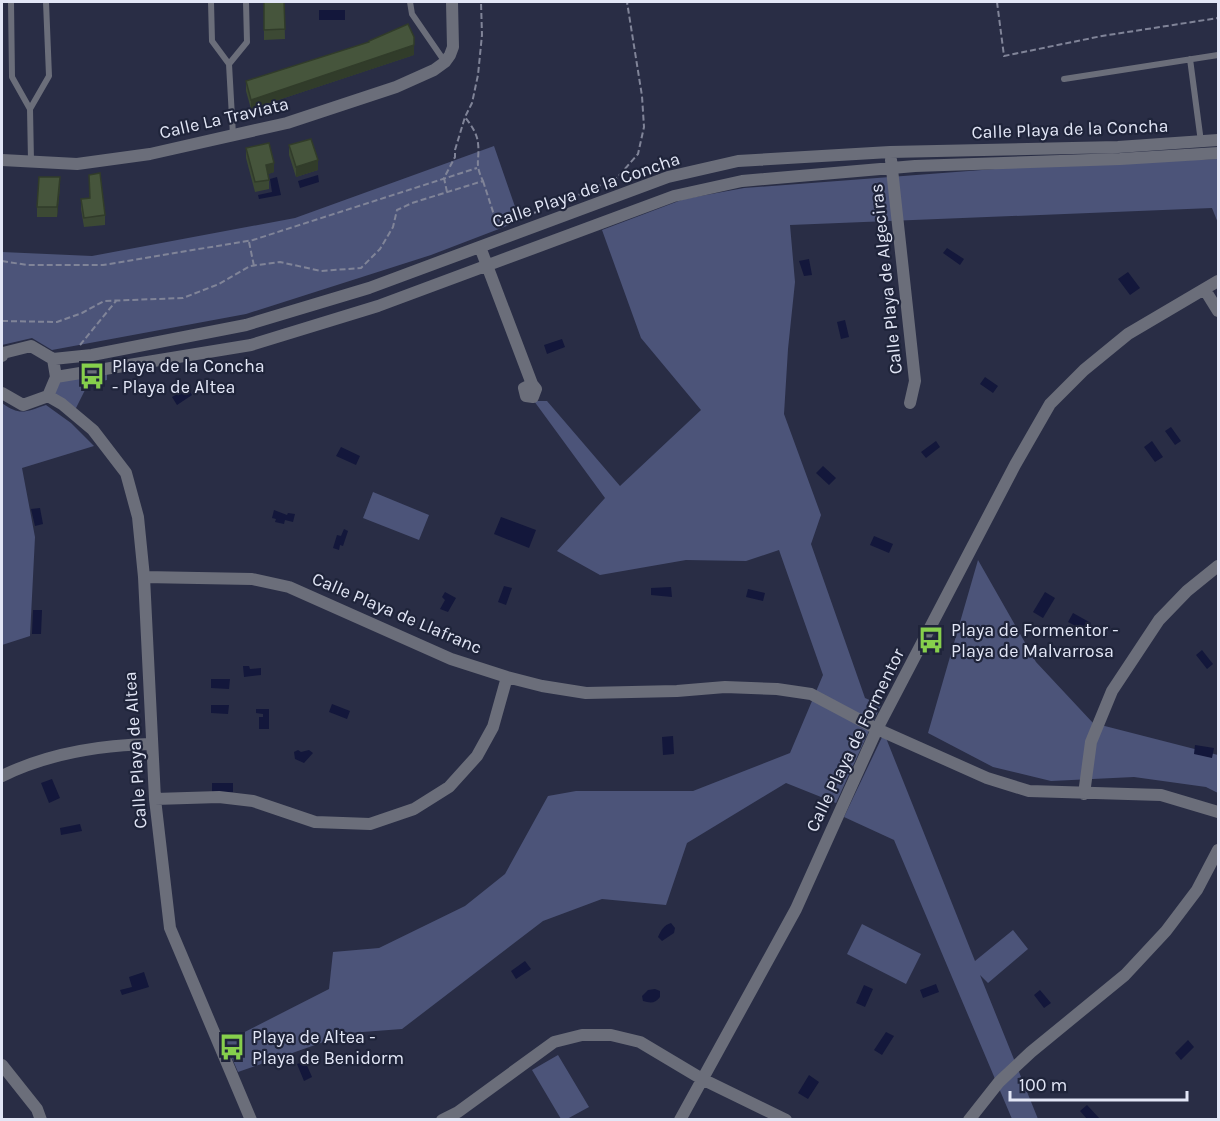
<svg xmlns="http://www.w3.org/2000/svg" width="1220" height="1121" font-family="Karla,sans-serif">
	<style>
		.green { fill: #4c5479 }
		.water { fill: #13173b }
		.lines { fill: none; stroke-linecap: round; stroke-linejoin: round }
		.path { stroke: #808498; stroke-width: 2; stroke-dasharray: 6 3; stroke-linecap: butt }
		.lane { stroke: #6b6e7a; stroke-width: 6 }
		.street { stroke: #6b6e7a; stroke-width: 12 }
		.wall { fill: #3c4934 }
		.shaded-wall { fill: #313c2a }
		.building { fill: #46553c; stroke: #313c2a; stroke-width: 1.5 }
		.labels { text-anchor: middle; stroke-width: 4.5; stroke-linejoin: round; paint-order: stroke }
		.street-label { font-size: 18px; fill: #e2e6f6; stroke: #1f243a }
		.poi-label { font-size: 18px; fill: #e2e6f6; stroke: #1f243a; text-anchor: start }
	</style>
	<rect width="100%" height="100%" fill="#292d45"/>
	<path class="green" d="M494 146 520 221 431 255 246 314 52 350 32 338 2 345V252L92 256 295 218Z
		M1218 159V223L1212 208 790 225 795 282 788 349 784 414 821 515 811 544 865 698 881 705 836 803 786 783 687 843 666 905 602 899 543 921 402 1029 349 1033 238 1072 225 1042 329 989 333 952 379 948 465 906 505 874 548 796 576 791H693L790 753 823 675 779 550 746 561 686 560 600 575 557 551 605 498 534 401H547L620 486 701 410 641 338 602 230 684 199 744 188 1035 166Z
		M107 372V380L88 384 75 410 53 394 58 379Z
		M2 403C20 416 25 412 46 405L71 423 94 446 22 468 35 537 30 636 2 645Z
		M373 492 429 515 419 540 363 518Z
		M978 560 1036 662 1093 723 1218 755V793L1206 787 1134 777 1051 781 993 767 928 733Z
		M884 733 975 961 1013 930 1028 949 988 983 980 975 1038 1119H1012L894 840 844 817Z
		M862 924 921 954 906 984 847 954Z
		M558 1055 589 1107 567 1119H561L532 1070Z"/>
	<path class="water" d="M319 10H345V20H319Z
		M318 175 319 182 300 188 298 181Z
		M277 177 281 195 259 199 258 195 272 192 270 179Z
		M947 248 964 259 960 265 943 253Z
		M809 259 812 275 804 276 799 261Z
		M1128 272 1140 288 1130 295 1118 279Z
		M845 320 849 337 841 339 837 322Z
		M562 339 565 347 547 354 544 345Z
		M985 377 998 386 993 393 980 384Z
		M188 388 192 395 177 405 172 397Z
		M1171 427 1181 441 1175 445 1165 431Z
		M936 441 940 447 926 458 921 452Z
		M1152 441 1163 457 1155 462 1144 447Z
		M341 447 360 456 356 465 336 456Z
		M823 466 836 478 829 485 816 473Z
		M40 508 43 524 35 526 31 509Z
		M274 510 287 515 288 513 295 514 293 522 285 520 284 524 275 522 276 519 272 518Z
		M501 517 536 530 529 548 494 534Z
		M344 529 348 531 343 546 340 545 339 550 333 548 337 535 341 536Z
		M874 536 893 544 889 553 870 545Z
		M504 586 512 588 506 605 498 602Z
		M671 587 672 597 651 595V588Z
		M748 589 765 593 763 601 746 597Z
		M445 592 456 598 448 612 440 609 445 600 442 597Z
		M1045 592 1055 598 1043 618 1033 612Z
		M33 610H42L41 634H32Z
		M1073 613 1091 623 1087 632 1068 622Z
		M1202 650 1213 664 1207 669 1196 655Z
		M243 666H249L250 669 261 668V675L244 677Z
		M211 679H230L229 689 211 688Z
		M332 704 350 711 347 719 329 712Z
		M211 705H229L228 714 211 713Z
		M256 709H269V729H259V717H263V714L256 713Z
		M673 736 674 754 663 755 662 737Z
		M1195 745 1214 748 1212 758 1194 754Z
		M298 750 301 752 309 750 313 753 304 763 295 759 294 752Z
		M52 779 60 798 49 803 41 783Z
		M212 783H233V792H212Z
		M80 824 82 831 61 835 60 828Z
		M671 923 675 928 674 933 662 941 658 937C661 930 664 925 671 923Z
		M525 961 531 969 516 979 511 971Z
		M144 972 149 987 122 995 120 990 132 987 129 977Z
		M936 984 939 992 923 998 920 990Z
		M864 985 873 989 865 1007 856 1003Z
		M655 989 660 991V997C655 1004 650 1003 643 1001L642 996 648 990Z
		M1040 990 1051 1003 1044 1008 1034 995Z
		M886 1032 894 1036 882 1055 874 1050Z
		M1188 1040 1194 1047 1181 1060 1175 1053Z
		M305 1061 312 1077 304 1081 297 1064Z
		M809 1075 819 1082 808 1099 798 1093Z
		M1087 1105 1100 1119H1087L1080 1111Z"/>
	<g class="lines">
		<path class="path" d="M997 2 1004 56 1102 36 1218 18
			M483 181 496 221 537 212
			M447 192 444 178 455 157V150L465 117 472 103 478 75 482 35 481 2
			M562 202 617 178 638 154 644 127 642 96 627 2
			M249 242 254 266
			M2 261 27 265H103L253 240 477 168
			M2 321 57 322 82 313 104 301 183 298 219 284 250 266 280 262 321 271 361 268 380 249 393 227 397 210 412 203 483 181C474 163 480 161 478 143 477 133 471 125 465 117
			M80 345 116 301"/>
		<path class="lane" d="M11 2 12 77 30 109 31 161
			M211 2 212 41 229 64
			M410 2 412 14 445 62
			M1190 59 1201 142
			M1064 79 1218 55
			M30 109 49 76 46 2
			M233 135 229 64 247 42 246 2"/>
		<path class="street" d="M2 160 77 164 150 154 287 123 396 87 434 70 445 62 450 55 453 47 452 2
			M891 160 915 381 910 403
			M480 247 532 384
			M1205 290 1218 311
			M2 356 3 353 31 346 53 359 56 377 48 396 23 405 2 393
			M53 359 92 355 246 325 369 288 668 177 738 161 890 152 1118 147 1218 140
			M56 377 251 345 378 306 674 196 742 181 915 166 1120 159 1218 153
			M532 384 536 389 533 397 526 396 524 388Z
			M48 396 62 404 93 430 126 473 138 517 144 577 155 799 170 928 251 1120
			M144 577 252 579 289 587 451 659 507 677 542 686 586 693 677 691 725 687 777 689 811 694 877 729 987 778 1029 791 1161 795 1218 812
			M2 776C47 754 101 745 151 744
			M1084 794 1091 742 1112 691 1159 620 1187 591 1218 566
			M155 799 219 797 253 801 315 822 370 824 414 809 449 787 477 756 493 727 507 677
			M2 1065 37 1109 41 1120
			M442 1120 458 1112 554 1042 582 1035H611L640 1042 702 1079 786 1120
			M680 1120 796 909 877 729 1015 465 1050 404 1084 370 1128 334 1218 281
			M969 1120 999 1082 1031 1052 1125 975 1166 931 1197 890 1218 850"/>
	</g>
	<path class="wall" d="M264 2H284L285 39 264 40Z
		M414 55 251 109 246 91V81Z
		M289 145 318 170 296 177 289 155Z
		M246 148 274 172 268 174 269 180V189L255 192 246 158Z
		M60 187 57 217H37V207Z
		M90 198 105 215V225L84 227 81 209V199Z"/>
	<path class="shaded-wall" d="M414 45V55L251 109V100Z
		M318 160V170L296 177V167Z
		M274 163V172L266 175V165Z
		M60 177V187L57 217V207Z"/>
	<path class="building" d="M264 2H284L285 29 264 30Z
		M408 24 414 37V45L251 100 246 81 369 42V41Z
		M311 139 318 160 296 167 289 145Z
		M269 143 274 163 266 165 269 180 255 182 246 148Z
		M100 173 105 215 84 218 81 199 90 198 89 175Z
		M39 177H60L57 207H37Z"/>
	<defs>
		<g id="bus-bare" transform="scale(2.07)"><path d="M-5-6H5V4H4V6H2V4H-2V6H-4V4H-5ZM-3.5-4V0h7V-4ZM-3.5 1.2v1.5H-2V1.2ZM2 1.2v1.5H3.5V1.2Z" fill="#86cf4c" stroke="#1f243a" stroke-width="2.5" paint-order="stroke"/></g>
	</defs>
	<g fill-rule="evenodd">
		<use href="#bus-bare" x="92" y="376"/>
		<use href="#bus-bare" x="931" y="640"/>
		<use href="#bus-bare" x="232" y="1047"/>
	</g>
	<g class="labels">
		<g class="street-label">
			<text transform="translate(224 118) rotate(-13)" y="6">Calle La Traviata</text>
			<text transform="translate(1070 129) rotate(-2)" y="6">Calle Playa de la Concha</text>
			<text transform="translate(586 190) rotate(-19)" y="6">Calle Playa de la Concha</text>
			<text transform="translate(886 279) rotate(-96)" y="6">Calle Playa de Algeciras</text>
			<text transform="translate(397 613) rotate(23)" y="6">Calle Playa de Llafranc</text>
			<text transform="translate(855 740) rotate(-64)" y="6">Calle Playa de Formentor</text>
			<text transform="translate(135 750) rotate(-94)" y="6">Calle Playa de Altea</text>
		</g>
		<g class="poi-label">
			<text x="112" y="372">Playa de la Concha<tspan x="112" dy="21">- Playa de Altea</tspan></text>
			<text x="951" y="636">Playa de Formentor -<tspan x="951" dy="21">Playa de Malvarrosa</tspan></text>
			<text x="252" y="1043">Playa de Altea -<tspan x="252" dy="21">Playa de Benidorm</tspan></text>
		</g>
	</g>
	<rect width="1220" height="1121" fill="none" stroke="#e2e6f6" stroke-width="6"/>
	<path d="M1010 1091v9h177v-9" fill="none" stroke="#e2e6f6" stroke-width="3"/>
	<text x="1019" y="1091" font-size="18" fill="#e2e6f6" stroke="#1f243a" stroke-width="4.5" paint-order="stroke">100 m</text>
</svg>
